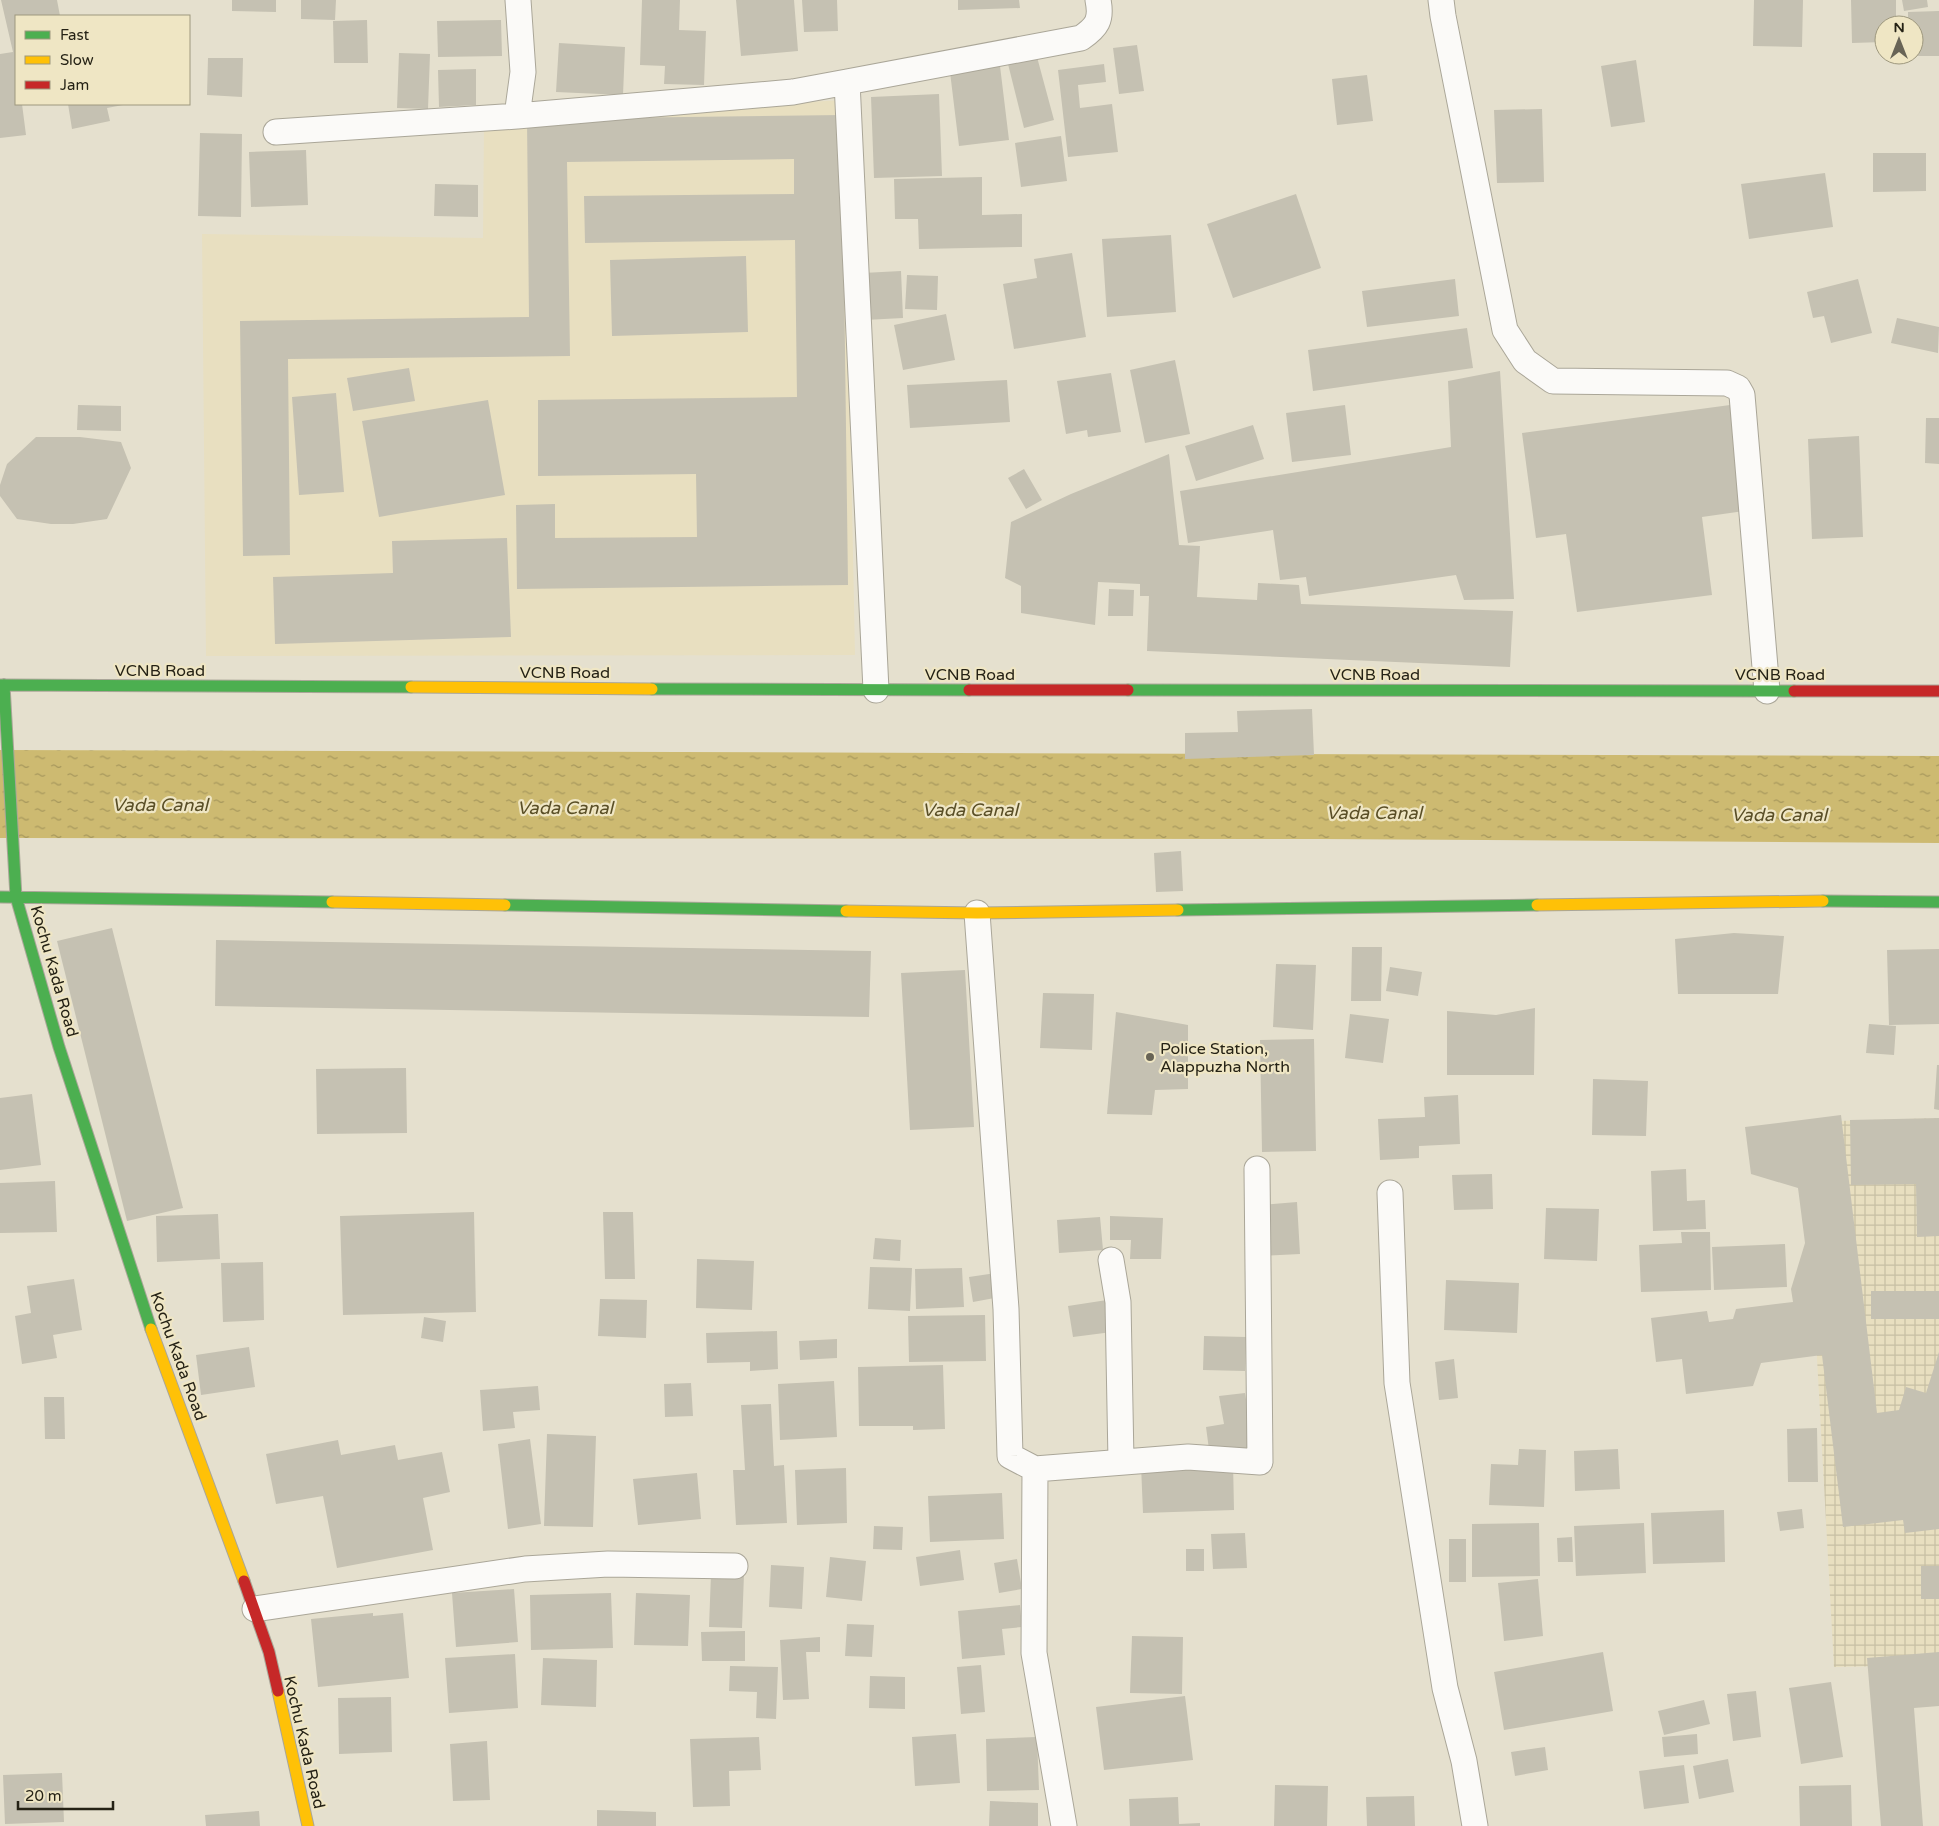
<svg xmlns="http://www.w3.org/2000/svg" width="1939" height="1826" font-family="'Varela Round',sans-serif">
	<style>
		.built { fill: #e8dfc0 }
		.industrial { fill: url(#industrial-grid) }
		.water { fill: url(#water-ripples) }
		.building { fill: #c5c1b2 }
		.lines { fill: none; stroke-linecap: round; stroke-linejoin: round }
		.street-casing { stroke: #aaa698; stroke-width: 27 }
		.fast-casing { stroke: #aaa698; stroke-width: 13 }
		.slow-casing { stroke: #aaa698; stroke-width: 13 }
		.jam-casing { stroke: #aaa698; stroke-width: 13 }
		.street { stroke: #fbfaf8; stroke-width: 25 }
		.fast { stroke: #4caf50; stroke-width: 11 }
		.slow { stroke: #ffc107; stroke-width: 11 }
		.jam { stroke: #c62828; stroke-width: 11 }
		.poi-dot { fill: #686456; stroke: #efe6c4; stroke-width: 2 }
		.labels { text-anchor: middle; stroke-width: 4.5; stroke-linejoin: round; paint-order: stroke }
		.street-label { font-size: 16px; fill: #252215; stroke: #efe6c4 }
		.poi-label { font-size: 16px; fill: #252215; stroke: #efe6c4; text-anchor: start }
		.water-label { font-size: 18px; font-style: italic; fill: #594e26; stroke: #efe6c4 }
	</style>
	<defs>
		<pattern id="industrial-grid" width="8" height="8" patternUnits="userSpaceOnUse" patternTransform="scale(1.25)"><rect width="8" height="8" fill="#e8dfc0"/><path d="M0 4h8M4 0v8" fill="none" stroke="#c7bfa4"/></pattern>
		<pattern id="water-ripples" width="26" height="14" patternUnits="userSpaceOnUse" patternTransform="scale(1.25)"><rect width="26" height="14" fill="#cdba71"/><path d="M2 4q2-2 4 0t4 0M15 11q2-2 4 0t4 0" fill="none" stroke="#a6975c"/></pattern>
	</defs>
	<rect width="100%" height="100%" fill="#e5e0ce"/>
	<path class="built" d="M844 100 855 655 206 656 202 234 483 238 484 123 516 118Z"/>
	<path class="industrial" d="M1939 1118V1665L1834 1667 1804 1122Z"/>
	<path class="water" d="M0 750 1939 756V843L1320 839 0 838Z"/>
	<path class="building" d="M1 0H57L60 16H16V104H22L26 135 0 138V54L13 52Z
		M232 0H276V12L232 11Z
		M301 0H336L335 20 301 19Z
		M642 0H680L679 30 706 31 704 85 664 84 665 66 640 65Z
		M736 0H794L798 51 741 56Z
		M802 0H837L838 31 804 32Z
		M958 0H1019L1020 8 958 10Z
		M1754 0H1803L1802 47 1753 46Z
		M1851 0H1896V25H1884V42L1852 43Z
		M1902 0H1927L1928 7 1904 11Z
		M1939 11V56H1914V25H1908V12Z
		M367 20 368 63H334L333 21Z
		M501 20 502 56 438 57 437 21Z
		M559 43 625 47 623 95 556 92Z
		M1137 45 1144 91 1119 94 1113 48Z
		M399 53 430 54 428 109 397 108Z
		M1037 57 1054 120 1024 128 1008 64Z
		M208 58H243L242 97 207 95Z
		M1636 60 1645 122 1611 127 1601 66Z
		M1104 64 1106 82 1078 85 1080 108 1112 104 1118 152 1068 157 1058 70Z
		M1000 66 1009 140 959 146 950 72Z
		M476 69V105L439 107 438 70Z
		M1367 75 1373 121 1337 125 1332 79Z
		M939 94 942 176 874 178 871 97Z
		M68 104H123V105L107 108 110 121 72 129Z
		M1542 109 1544 182 1497 183 1494 110Z
		M842 115 848 585 517 589 516 505 555 504V538L697 537 696 474 538 476V400L797 397 795 240 585 243 584 196 794 194V159L567 162 570 356 288 359 290 555 243 556 240 321 529 317 527 119Z
		M200 133 242 134 241 217 198 216Z
		M1061 136 1067 181 1021 187 1015 143Z
		M306 150 308 205 251 207 249 152Z
		M1873 153H1926V191L1873 192Z
		M1825 173 1833 227 1749 239 1741 184Z
		M982 177V215L1022 214V247L919 249 918 219H895L894 179Z
		M435 184 478 185V217L434 216Z
		M1296 194 1321 268 1233 298 1207 224Z
		M1171 235 1176 312 1107 317 1102 239Z
		M1072 253 1086 337 1014 349 1003 284 1037 278 1034 259Z
		M746 256 748 332 612 336 610 260Z
		M901 271 903 318 865 320 863 273Z
		M907 275 938 276 937 310 905 309Z
		M1455 279 1459 316 1367 327 1362 291Z
		M1858 279 1872 333 1831 343 1824 316 1813 318 1807 292Z
		M946 314 955 360 903 370 894 325Z
		M1897 318 1939 327 1938 353 1891 343Z
		M1467 328 1473 368 1313 391 1308 350Z
		M1175 360 1190 434 1145 443 1130 370Z
		M409 368 415 401 353 411 347 378Z
		M1500 371 1514 599 1464 600 1456 575 1309 596 1306 577 1280 580 1273 530 1188 543 1180 491 1451 447 1448 381Z
		M1111 373 1121 432 1088 437 1087 430 1066 434 1057 381Z
		M1007 380 1010 422 910 428 907 385Z
		M336 393 344 492 299 495 292 397Z
		M488 400 505 495 379 517 362 421Z
		M78 405 121 406V431L77 430Z
		M1345 405 1351 455 1292 462 1286 413Z
		M1730 405 1744 511 1702 517 1712 595 1577 612 1566 534 1536 538 1522 433Z
		M1926 418H1939V464L1925 463Z
		M1253 425 1264 459 1196 481 1185 446Z
		M1859 436 1863 537 1812 539 1808 439Z
		M36 437H80L121 442 131 468 107 519 73 524H51L17 519 0 496V485L7 464Z
		M1169 454 1179 545 1200 546 1197 597 1257 600 1258 583 1299 585 1301 604 1513 611 1510 667 1147 651 1149 596H1140V584L1098 582 1095 625 1021 613V586L1005 578 1011 522 1071 494Z
		M1024 469 1042 500 1026 509 1008 478Z
		M507 538 511 637 275 644 273 577 393 573 392 541Z
		M1109 589 1134 590 1133 616H1108Z
		M1312 709 1314 755 1185 759V733L1238 732 1237 711Z
		M1181 851 1183 891 1156 892 1154 853Z
		M112 928 183 1208 127 1221 57 941Z
		M1734 933 1784 936 1778 994H1678L1675 939Z
		M216 940 871 951 869 1017 215 1006Z
		M1352 947H1382L1381 1001H1351Z
		M1939 949V1024L1889 1025 1887 950Z
		M1276 964 1316 965 1313 1030 1273 1027Z
		M1390 967 1422 972 1418 996 1386 991Z
		M965 970 974 1127 910 1130 901 973Z
		M1043 993 1094 994 1092 1050 1040 1048Z
		M1535 1008 1534 1075H1447V1011L1496 1015Z
		M1116 1012 1188 1025V1089L1155 1090 1152 1115 1107 1114Z
		M1350 1014 1389 1019 1383 1063 1345 1058Z
		M1869 1024 1896 1026 1894 1055 1866 1053Z
		M1314 1039 1316 1151 1262 1152 1260 1040Z
		M1937 1065H1939V1110L1934 1109Z
		M406 1068 407 1133 317 1134 316 1069Z
		M1593 1079 1648 1081 1646 1136 1592 1135Z
		M32 1094 41 1165 0 1170V1098Z
		M1458 1095 1460 1144 1419 1146V1158L1380 1160 1378 1119 1425 1117 1424 1097Z
		M1841 1115 1877 1413 1899 1410 1906 1387 1926 1393 1939 1352V1529L1905 1533 1903 1520 1843 1527 1822 1355 1761 1363 1753 1386 1686 1394 1682 1359 1656 1362 1651 1318 1707 1311 1709 1322 1733 1319 1736 1309 1793 1302 1791 1289 1805 1243 1798 1188 1751 1174 1745 1127Z
		M1939 1118V1236L1917 1237 1916 1184 1851 1185 1850 1120Z
		M1686 1169 1687 1201 1705 1200 1706 1229 1653 1231 1651 1171Z
		M1492 1174 1493 1209 1454 1210 1452 1175Z
		M55 1181 57 1232 0 1233V1183Z
		M1297 1202 1300 1254 1263 1256 1261 1205Z
		M1546 1208 1599 1209 1597 1261 1544 1259Z
		M474 1212 476 1312 343 1315 340 1216Z
		M603 1212H633L635 1279H605Z
		M218 1214 220 1259 157 1262 156 1216Z
		M1110 1216 1163 1218 1161 1259H1130L1131 1240H1110Z
		M1100 1217 1103 1250 1059 1253 1057 1220Z
		M1681 1232H1710L1711 1290 1641 1292 1639 1245 1682 1243Z
		M875 1238 901 1240 900 1261 873 1259Z
		M1785 1244 1787 1287 1714 1290 1712 1247Z
		M697 1259 754 1261 752 1310 696 1308Z
		M263 1262 264 1320 223 1322 221 1263Z
		M870 1267 912 1268 910 1311 868 1309Z
		M962 1268 964 1307 916 1309 915 1269Z
		M996 1273 1000 1297 973 1302 969 1277Z
		M74 1279 82 1330 53 1335 57 1358 22 1364 15 1316 31 1313 27 1286Z
		M1446 1280 1519 1283 1517 1333 1444 1330Z
		M1871 1291H1939V1319H1871Z
		M600 1299 647 1300 646 1338 598 1336Z
		M1107 1300 1112 1332 1073 1337 1068 1306Z
		M985 1315 986 1361 909 1362 908 1316Z
		M424 1317 446 1321 443 1342 421 1338Z
		M777 1331 778 1369 750 1371V1362L707 1363 706 1333Z
		M1204 1336 1246 1337 1245 1371 1203 1370Z
		M837 1339V1358L800 1360 799 1341Z
		M249 1347 255 1387 201 1395 196 1355Z
		M1454 1359 1458 1398 1439 1400 1435 1362Z
		M943 1365 945 1429 913 1430V1426H859L858 1367Z
		M834 1381 837 1437 780 1440 778 1384Z
		M691 1383 693 1416 665 1417 664 1384Z
		M538 1386 540 1410 513 1412 515 1428 483 1431 480 1390Z
		M1245 1393 1254 1450 1210 1457 1206 1427 1224 1424 1219 1396Z
		M44 1397H64L65 1439H45Z
		M771 1404 774 1466 784 1465 787 1523 736 1525 733 1470H745L741 1405Z
		M1817 1428 1818 1482H1788L1787 1429Z
		M547 1434 596 1436 593 1527 544 1526Z
		M530 1439 541 1524 508 1529 498 1444Z
		M338 1440 341 1455 395 1445 398 1460 442 1452 450 1492 423 1498 433 1550 337 1568 323 1496 276 1504 266 1454Z
		M1519 1449 1546 1450 1544 1507 1489 1505 1491 1464 1518 1465Z
		M1618 1449 1620 1489 1575 1491 1574 1451Z
		M1233 1462 1234 1510 1143 1513 1141 1465Z
		M846 1468 847 1523 797 1525 795 1470Z
		M697 1473 701 1519 638 1525 633 1479Z
		M1002 1493 1004 1539 930 1542 928 1496Z
		M1802 1509 1804 1528 1780 1531 1777 1512Z
		M1724 1510 1725 1562 1653 1564 1651 1513Z
		M1539 1523 1540 1576 1472 1577V1524Z
		M1644 1523 1646 1573 1576 1576 1574 1526Z
		M874 1526 903 1527 902 1550 873 1549Z
		M1245 1533 1247 1568 1213 1569 1211 1534Z
		M1572 1537 1573 1562H1558L1557 1538Z
		M1449 1539H1466V1582H1449Z
		M1186 1549H1204V1571H1186Z
		M960 1550 964 1580 920 1586 916 1557Z
		M830 1557 866 1561 862 1601 826 1597Z
		M1017 1559 1022 1589 999 1593 994 1563Z
		M771 1565 804 1567 802 1609 769 1607Z
		M1921 1566H1939V1599H1921Z
		M711 1574H744L742 1628 709 1627Z
		M1538 1579 1543 1636 1504 1641 1498 1583Z
		M514 1589 518 1642 456 1647 452 1593Z
		M611 1593 613 1648 531 1650 530 1595Z
		M636 1593 690 1595 688 1646 634 1645Z
		M1020 1605 1022 1627 1002 1629 1005 1655 962 1659 958 1611Z
		M373 1613V1616L403 1613 409 1678 318 1687 311 1619Z
		M847 1624 874 1625 872 1657 845 1656Z
		M745 1631V1661H702L701 1632Z
		M1132 1636 1183 1637 1182 1694 1130 1693Z
		M820 1637V1652H806L809 1699 783 1700 780 1640Z
		M1603 1652 1613 1711 1504 1730 1494 1672Z
		M1939 1652V1706L1914 1708 1923 1826H1881L1867 1658Z
		M515 1654 518 1708 449 1713 445 1658Z
		M543 1658 597 1660 596 1707 541 1705Z
		M981 1665 985 1712 961 1714 957 1667Z
		M730 1666 778 1667 776 1719 756 1718 757 1692 729 1691Z
		M870 1676 905 1677V1709L869 1708Z
		M1831 1682 1843 1757 1801 1764 1789 1688Z
		M1756 1691 1761 1737 1733 1741 1727 1694Z
		M1185 1696 1193 1760 1104 1770 1096 1707Z
		M391 1697 392 1752 339 1754 338 1698Z
		M1704 1700 1710 1724 1664 1735 1658 1711Z
		M956 1734 960 1783 915 1786 912 1737Z
		M1697 1734 1698 1754 1664 1757 1662 1737Z
		M759 1737 761 1770 729 1771 730 1806 693 1807 690 1739Z
		M1037 1737 1039 1790 987 1791 986 1739Z
		M487 1741 490 1800 453 1801 450 1744Z
		M1545 1747 1548 1770 1515 1776 1511 1752Z
		M1728 1759 1734 1792 1699 1799 1693 1766Z
		M1684 1765 1689 1803 1644 1809 1639 1771Z
		M62 1773 64 1822 5 1824 3 1775Z
		M1275 1785 1328 1786 1327 1826H1274Z
		M1851 1785 1852 1826H1800L1799 1786Z
		M1414 1796 1415 1826H1367L1366 1797Z
		M1178 1797 1179 1824 1200 1823V1826H1130L1129 1799Z
		M990 1801 1038 1803V1826H989Z
		M597 1810 656 1812V1826H597Z
		M259 1811 260 1826H206L205 1815Z"/>
	<g class="lines">
		<g class="street-casing">
			<path id="street" d="M518 0 523 72 517 116 793 92 847 82 876 690
				M1441 0 1443 16 1505 330 1525 361 1553 381 1727 383 1738 388 1742 395 1767 691
				M847 82 1081 38C1097 27 1102 20 1098 0
				M276 132 517 116
				M977 913 1006 1309 1010 1456 1035 1469 1034 1653 1064 1826
				M1390 1193 1397 1383 1445 1688 1464 1761 1475 1826
				M1111 1260 1118 1302 1121 1461
				M1035 1469 1188 1457 1260 1462 1257 1169
				M255 1609 525 1569 608 1564 735 1566"/>
		</g>
		<g class="fast-casing">
			<path id="fast" d="M0 685 411 687
				M4 685 16 897 59 1047 151 1329
				M652 689 969 690
				M1128 690 1794 691
				M0 897 332 902
				M1823 901 1939 902
				M505 905 846 911
				M1178 910 1537 905"/>
		</g>
		<g class="slow-casing">
			<path id="slow" d="M411 687 652 689
				M332 902 505 905
				M1537 905 1823 901
				M846 911 977 913 1178 910
				M151 1329 244 1581
				M278 1691 308 1826"/>
		</g>
		<g class="jam-casing">
			<path id="jam" d="M969 690H1128
				M1794 691H1939
				M244 1581 269 1652 278 1691"/>
		</g>
		<use href="#street" class="street"/>
		<use href="#fast" class="fast"/>
		<use href="#slow" class="slow"/>
		<use href="#jam" class="jam"/>
	</g>
	<circle class="poi-dot" cx="1150" cy="1057" r="5"/>
	<g class="labels">
		<g class="street-label">
			<text x="160" y="676">VCNB Road</text>
			<text x="565" y="678">VCNB Road</text>
			<text x="970" y="680">VCNB Road</text>
			<text x="1375" y="680">VCNB Road</text>
			<text x="1780" y="680">VCNB Road</text>
			<text transform="translate(55 971) rotate(74)" y="6">Kochu Kada Road</text>
			<text transform="translate(179 1356) rotate(70)" y="6">Kochu Kada Road</text>
			<text transform="translate(305 1742) rotate(77)" y="6">Kochu Kada Road</text>
		</g>
		<g class="poi-label">
			<text x="1160" y="1054">Police Station,<tspan x="1160" dy="18">Alappuzha North</tspan></text>
		</g>
		<g class="water-label">
			<text x="160" y="811">Vada Canal</text>
			<text x="565" y="814">Vada Canal</text>
			<text x="970" y="816">Vada Canal</text>
			<text x="1374" y="819">Vada Canal</text>
			<text x="1779" y="821">Vada Canal</text>
		</g>
	</g>
	<rect x="15" y="15" width="175" height="90" fill="#efe6c4" stroke="#9e987e"/>
	<rect x="25" y="31" width="25" height="8" fill="#4caf50" stroke="#9e987e"/>
	<text x="60" y="40" font-size="15" fill="#252215">Fast</text>
	<rect x="25" y="56" width="25" height="8" fill="#ffc107" stroke="#9e987e"/>
	<text x="60" y="65" font-size="15" fill="#252215">Slow</text>
	<rect x="25" y="81" width="25" height="8" fill="#c62828" stroke="#9e987e"/>
	<text x="60" y="90" font-size="15" fill="#252215">Jam</text>
	<g transform="translate(1899 40)"><circle r="24" fill="#efe6c4" stroke="#9e987e"/>
	<path d="M0-4L9 19L0 12L-9 19Z" fill="#686456"/>
	<text y="-8" font-size="14" font-weight="bold" text-anchor="middle" fill="#252215">N</text>
	</g>
	<path d="M18 1801v8h95v-8" fill="none" stroke="#252215" stroke-width="2.5"/>
	<text x="25" y="1801" font-size="15" fill="#252215" stroke="#efe6c4" stroke-width="4" paint-order="stroke">20 m</text>
</svg>
